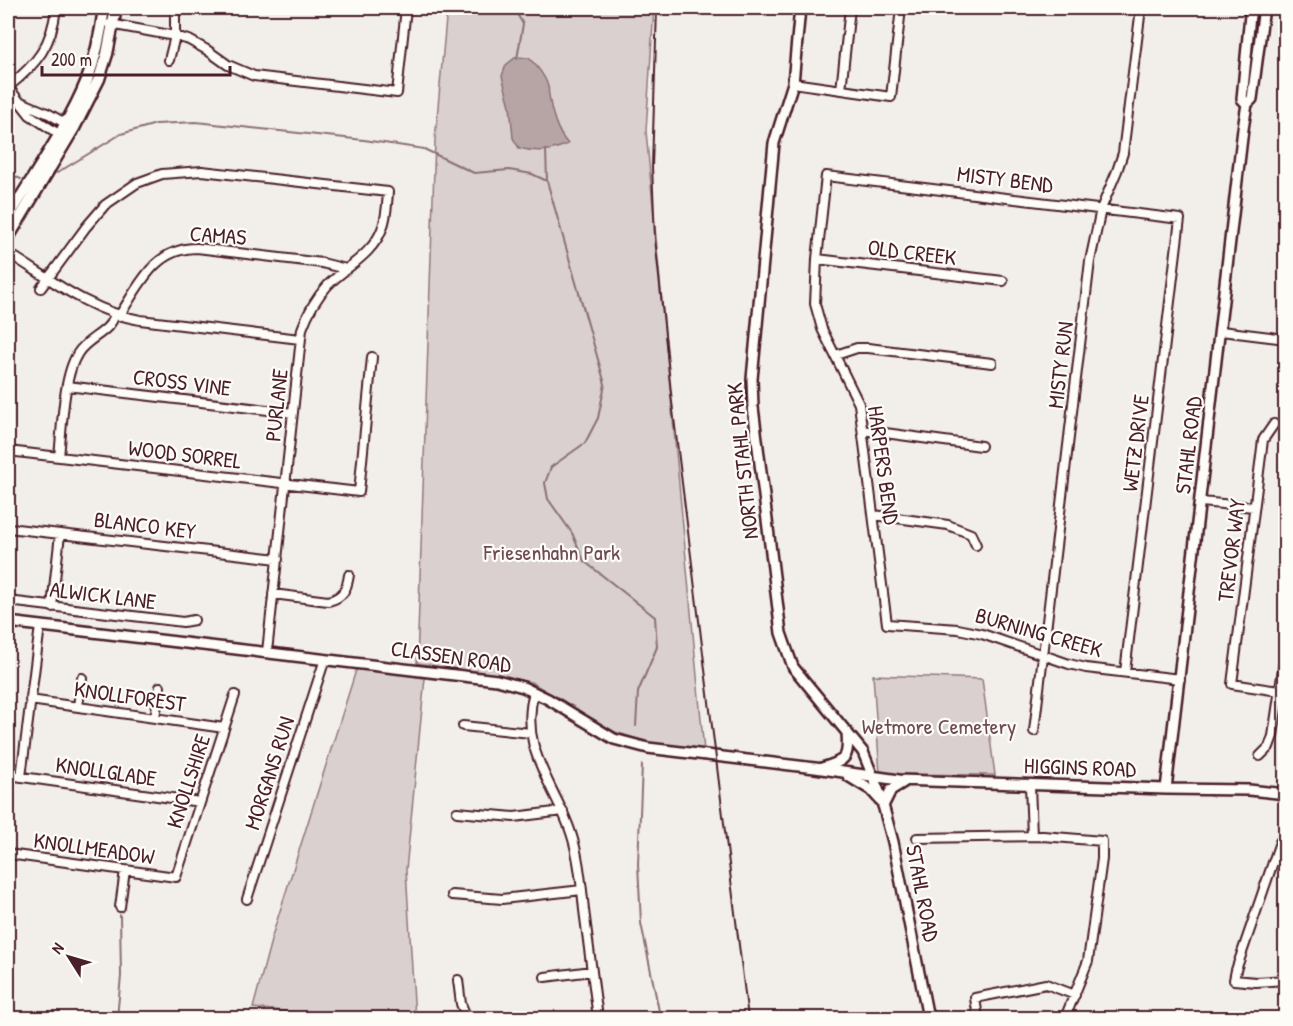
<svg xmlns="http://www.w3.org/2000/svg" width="1293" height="1026" font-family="'Patrick Hand',sans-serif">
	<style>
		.green { fill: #d9d0cf; stroke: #92787d; stroke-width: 1.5 }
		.water { fill: #b7a5a6; stroke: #8b6f75; stroke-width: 1.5 }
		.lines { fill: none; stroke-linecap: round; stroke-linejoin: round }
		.stream { stroke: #8b6f75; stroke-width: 2 }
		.minor-casing { stroke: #4a1f2b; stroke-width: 12 }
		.tertiary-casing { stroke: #4a1f2b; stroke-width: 14 }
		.secondary-casing { stroke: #4a1f2b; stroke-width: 15 }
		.minor { stroke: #fdfcf7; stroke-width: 8 }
		.tertiary { stroke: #fdfcf7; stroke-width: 9 }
		.secondary { stroke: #fdfcf7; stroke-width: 10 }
		.rail { stroke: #4a1f2b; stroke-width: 2 }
		.labels { text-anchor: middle; stroke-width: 4.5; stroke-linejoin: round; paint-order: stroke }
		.street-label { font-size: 22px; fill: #4a1f2b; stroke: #fdfcf7 }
		.park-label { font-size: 22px; fill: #6e4b54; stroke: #fdfcf7 }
	</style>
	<rect width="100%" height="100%" fill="#f2efeb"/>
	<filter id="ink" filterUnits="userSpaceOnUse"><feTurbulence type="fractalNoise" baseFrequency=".0167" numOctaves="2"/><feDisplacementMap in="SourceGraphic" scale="12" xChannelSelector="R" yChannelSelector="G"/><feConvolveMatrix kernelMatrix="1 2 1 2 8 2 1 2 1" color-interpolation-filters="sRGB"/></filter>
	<g filter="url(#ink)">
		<path class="green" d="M447 8H654L646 131 704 751 650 743 615 732 531 682 417 663 435 140Z
			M357 667 425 678 406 870 415 1018H352L253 1008 273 933Z
			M873 675 982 679 995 775 880 774Z"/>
		<path class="water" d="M516 57 529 58C536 65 545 75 548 86 549 89 548 92 549 95 551 112 557 132 568 144 551 151 537 153 519 148L513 138 510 106 502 76 506 65Z"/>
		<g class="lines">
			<path class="stream" d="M517 59 523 24 517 14 520 8
				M546 150 547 181 605 384 598 418 585 443 551 467 545 483 548 499 572 533 584 561 655 617 657 647 638 692 636 726
				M57 173 121 134 156 124 196 122 364 140 424 149 474 173 509 170 532 174 547 181
				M8 174 21 179
				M642 765 638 864 641 923 659 1011 663 1018
				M117 1018 121 976 120 915"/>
			<g class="minor-casing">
				<path id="minor" d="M381 8 405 10
					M110 24 175 36 189 40 207 50 228 65 254 76 397 93 406 8
					M169 60 175 36V8
					M793 83 891 97 901 8
					M8 87C37 64 52 45 56 8
					M8 87 30 115 63 137
					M841 90 850 8
					M19 101 49 114 68 125
					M8 253C49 278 91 312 140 320L300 339
					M817 259 1003 281
					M41 288 86 227 105 205 137 183 162 174 202 171 388 192C387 204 387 217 382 229 373 254 346 267 328 285 316 298 308 312 302 329L267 652
					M119 316C140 285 154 248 197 248L322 263 346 269
					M1221 331 1286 339
					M836 355 857 348H868L992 363
					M67 386 293 413
					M1274 424 1263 440 1232 684 1279 691
					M863 430 981 446
					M8 451 359 492 372 357
					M59 457C62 429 63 376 78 353 88 337 110 333 115 314
					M1201 502 1254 507
					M874 515 948 525 971 534 976 545
					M8 528 278 559
					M273 594 328 601C343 598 347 589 349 575
					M8 601 183 622 194 620
					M52 607 60 534
					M1125 672 1180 219 826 176 817 259 815 304 822 329 859 404 887 624 958 629 982 634 1069 664 1086 668 1180 679
					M534 692C517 754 562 791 575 847 580 867 582 889 584 910 589 946 593 982 598 1018
					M30 700 224 728
					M78 706 82 678
					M155 717 160 687
					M463 726 531 733
					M1034 731 1090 261 1101 209 1117 171 1123 153 1141 8
					M1260 756 1269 747 1273 736 1285 655
					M8 775 200 802
					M21 777 40 626
					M1030 785 1032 836
					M457 812 514 817 563 811
					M917 838 1043 836 1102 841V859L1088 961 1065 1018
					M1286 843 1280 842 1236 970 1234 980 1256 982 1286 980
					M8 854 176 877 235 695
					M452 895 502 899 582 890
					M247 899 325 659
					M120 907 125 870
					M545 977 592 971
					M458 980 461 1004 467 1018
					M978 1018 975 998 1046 984 1075 995"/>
			</g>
			<g class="tertiary-casing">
				<path id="tertiary" d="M800 8 793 83 774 143 752 379 753 407 781 633 793 667 863 752 880 794 893 842 928 1018
					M1247 104 1242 99 1250 15 1254 8
					M8 622 497 680 523 687 548 699 614 739 648 748 815 768 899 780 1166 789 1249 790 1286 794
					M822 768C847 760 849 758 847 732
					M848 776 871 790 880 800
					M1166 789 1243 129 1247 104 1252 99 1263 15 1260 8
					M883 806 891 790 904 782"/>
			</g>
			<g class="secondary-casing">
				<path id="secondary" d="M8 218C34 174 68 127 87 80 96 57 101 32 104 8
					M8 238 74 128 99 79 107 54 116 8"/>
			</g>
			<use href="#minor" class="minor"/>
			<use href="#tertiary" class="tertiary"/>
			<use href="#secondary" class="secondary"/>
			<path class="rail" d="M657 8 652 167 655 238 672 402 748 1018"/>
		</g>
	</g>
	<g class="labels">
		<g class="street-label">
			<text transform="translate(1005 179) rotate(7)" y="8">MISTY BEND</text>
			<text transform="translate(218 235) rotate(4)" y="8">CAMAS</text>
			<text transform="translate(912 252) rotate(7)" y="8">OLD CREEK</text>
			<text transform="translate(1060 365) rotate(-83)" y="8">MISTY RUN</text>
			<text transform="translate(182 382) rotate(7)" y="8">CROSS VINE</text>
			<text transform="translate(276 405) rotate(-84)" y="8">PURLANE</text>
			<text transform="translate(1135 443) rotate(-83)" y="8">WETZ DRIVE</text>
			<text transform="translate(1188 445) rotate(-83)" y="8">STAHL ROAD</text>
			<text transform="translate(185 454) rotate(7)" y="8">WOOD SORREL</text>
			<text transform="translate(742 461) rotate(-96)" y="8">NORTH STAHL PARK</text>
			<text transform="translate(884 465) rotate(82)" y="8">HARPERS BEND</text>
			<text transform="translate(145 525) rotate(7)" y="8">BLANCO KEY</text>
			<text transform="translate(1231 550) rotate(-83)" y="8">TREVOR WAY</text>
			<text transform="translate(103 595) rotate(7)" y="8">ALWICK LANE</text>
			<text transform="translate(1039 632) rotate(16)" y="8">BURNING CREEK</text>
			<text transform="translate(451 656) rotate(8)" y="8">CLASSEN ROAD</text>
			<text transform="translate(130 696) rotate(8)" y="8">KNOLLFOREST</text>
			<text transform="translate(1080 767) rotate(2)" y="8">HIGGINS ROAD</text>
			<text transform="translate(106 771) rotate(8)" y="8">KNOLLGLADE</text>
			<text transform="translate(269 773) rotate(-72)" y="8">MORGANS RUN</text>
			<text transform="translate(188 781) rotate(-72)" y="8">KNOLLSHIRE</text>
			<text transform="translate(94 848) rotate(8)" y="8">KNOLLMEADOW</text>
			<text transform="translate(923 893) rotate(79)" y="8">STAHL ROAD</text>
		</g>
		<g class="park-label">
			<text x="552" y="560">Friesenhahn Park</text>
			<text x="939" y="734">Wetmore Cemetery</text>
		</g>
	</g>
	<rect width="1293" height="1026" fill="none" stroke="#fdfcf7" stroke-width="30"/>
	<rect x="15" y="15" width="1263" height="996" fill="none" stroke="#4a1f2b" stroke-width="2" filter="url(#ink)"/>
	<g transform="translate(69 957) rotate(307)" stroke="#fdfcf7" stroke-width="4.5" paint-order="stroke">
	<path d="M0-4.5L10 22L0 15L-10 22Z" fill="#4a1f2b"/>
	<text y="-9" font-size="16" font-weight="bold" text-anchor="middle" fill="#4a1f2b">N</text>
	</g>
	<path d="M42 66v9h188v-9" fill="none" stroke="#4a1f2b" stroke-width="3"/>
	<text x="51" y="66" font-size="18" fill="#4a1f2b" stroke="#fdfcf7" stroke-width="4.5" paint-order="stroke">200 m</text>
</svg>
